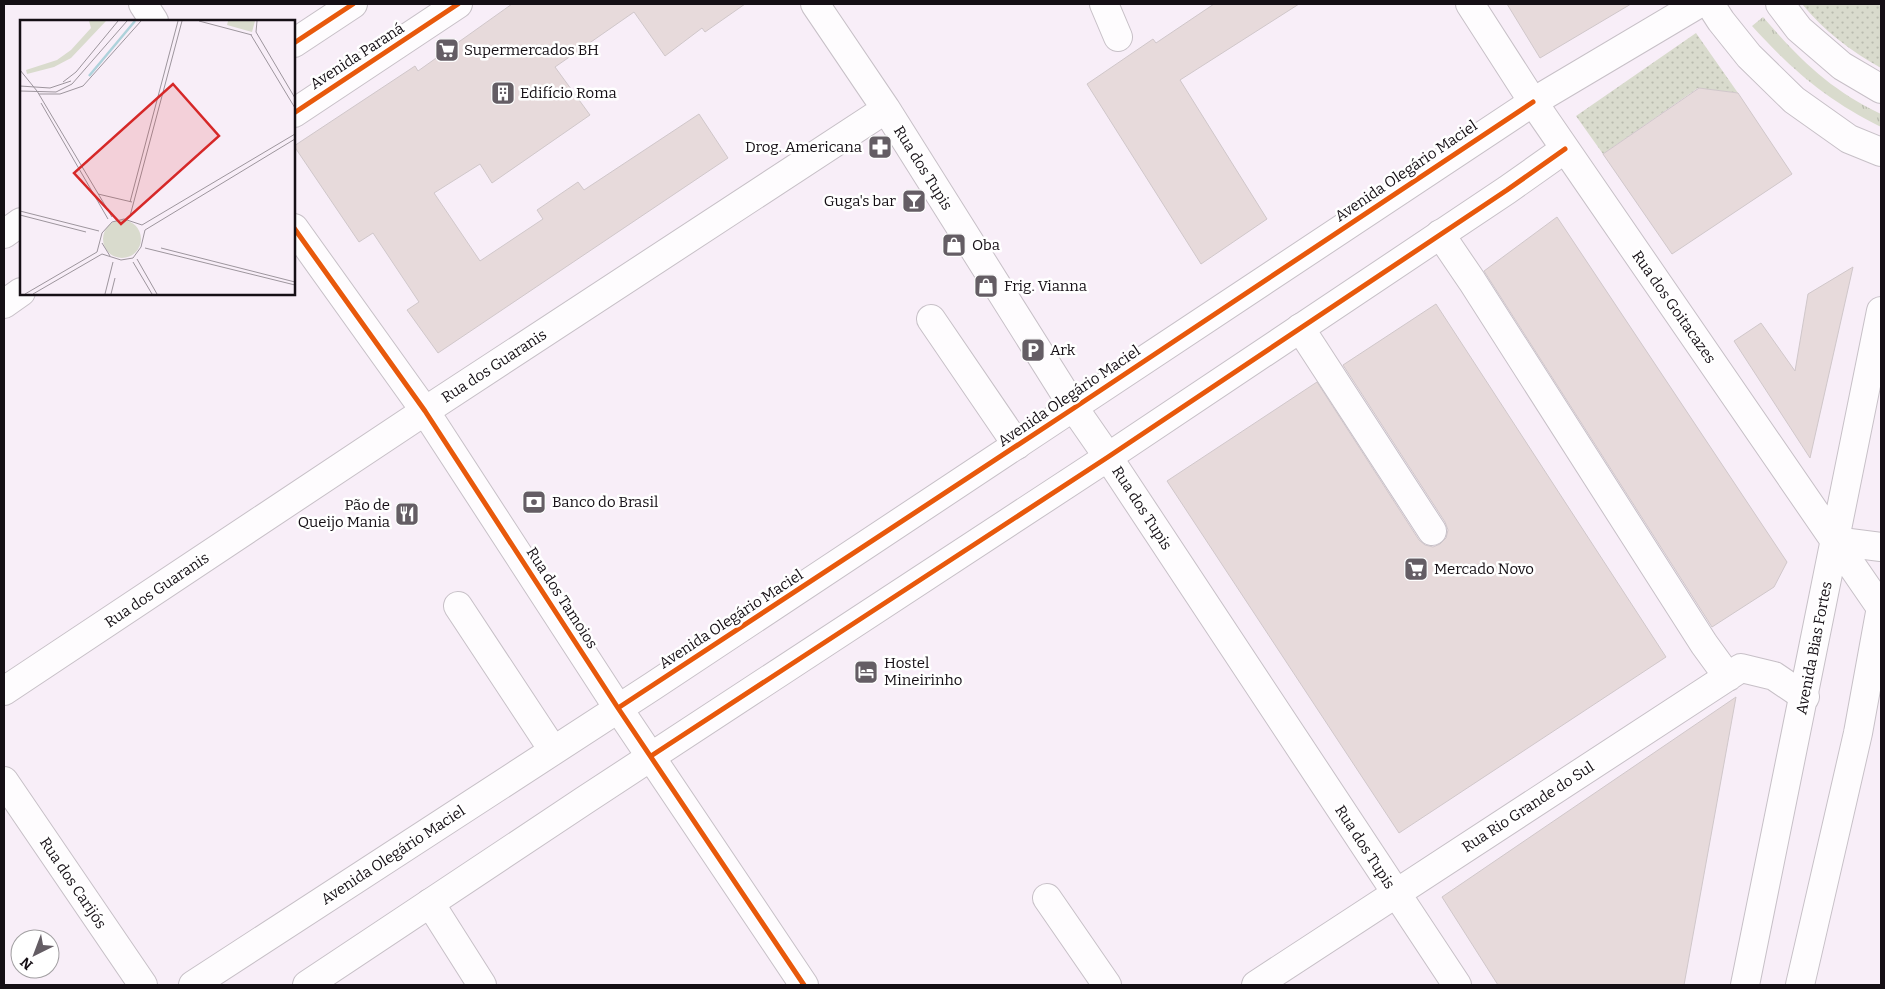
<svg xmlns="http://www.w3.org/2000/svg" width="1885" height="989" font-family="Bitter,serif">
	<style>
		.grass { fill: url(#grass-tufts) }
		.park { fill: url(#park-dots) }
		.building { fill: #e7dadb; stroke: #d0c7ca }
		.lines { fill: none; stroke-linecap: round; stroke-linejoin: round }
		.minor-casing { stroke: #c7c0c7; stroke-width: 30 }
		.major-casing { stroke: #c7c0c7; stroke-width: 30 }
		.minor { stroke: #fefcfe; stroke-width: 28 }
		.major { stroke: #fefcfe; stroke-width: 28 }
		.cycleway-casing { stroke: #fff; stroke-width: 8 }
		.cycleway { stroke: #e8590c; stroke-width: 5 }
		.labels { text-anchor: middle; stroke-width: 5; stroke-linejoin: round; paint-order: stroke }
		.poi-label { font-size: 15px; fill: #150f15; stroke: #fff; text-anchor: start }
		.street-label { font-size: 15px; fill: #150f15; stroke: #fff }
		.inset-river { fill: none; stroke: #aed2db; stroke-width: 2.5 }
		.inset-road { fill: none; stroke: #9d959d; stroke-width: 1 }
		.view { fill: #d62828; fill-opacity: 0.15; stroke: #d62828; stroke-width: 2.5 }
		.inset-edge { fill: none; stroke: #150f15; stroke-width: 2.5 }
	</style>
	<defs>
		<pattern id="grass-tufts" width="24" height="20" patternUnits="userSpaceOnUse" patternTransform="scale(1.25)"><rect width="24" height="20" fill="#d9dbcd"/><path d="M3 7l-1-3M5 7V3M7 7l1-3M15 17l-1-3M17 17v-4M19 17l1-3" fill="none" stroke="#b9bbaf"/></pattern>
		<pattern id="park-dots" width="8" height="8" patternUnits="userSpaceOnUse" patternTransform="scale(1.25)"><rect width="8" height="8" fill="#d9dbcd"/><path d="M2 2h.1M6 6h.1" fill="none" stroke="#b9bbaf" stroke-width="1.8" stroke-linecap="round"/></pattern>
	</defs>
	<rect width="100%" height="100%" fill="#f8eef8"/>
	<path class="grass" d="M1763 17C1799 59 1830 90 1881 114V127C1827 100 1792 70 1752 26Z"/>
	<path class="park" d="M1802 4H1881V68C1851 51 1824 31 1802 4Z
		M1696 33 1738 93 1698 88 1603 154 1576 116Z"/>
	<path class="building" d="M512 4H745L705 32 702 28 665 56 634 12 555 67 590 115 492 183 480 164 434 193 480 261 543 219 537 210 578 182 584 190 699 114 728 158 438 353 407 310 419 302 373 233 359 242 294 146 415 66 418 71Z
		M1214 4H1299L1180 80 1267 219 1201 264 1087 84 1153 39 1156 43Z
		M1507 4H1631L1540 58Z
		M1699 88 1738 93 1792 174 1672 254 1603 154Z
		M1557 217 1787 562 1774 587 1712 627 1484 271Z
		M1853 267 1810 458 1734 341 1761 323 1795 371 1808 294Z
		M1436 304 1666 657 1399 833 1167 481 1317 382 1419 540 1425 545 1433 547 1440 544 1446 538 1448 530 1445 522 1343 365Z
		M1736 697 1684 985H1498L1442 897Z"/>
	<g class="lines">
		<g class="minor-casing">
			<path id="minor" d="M143 4 154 21
				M815 4 886 109 1074 408 1108 457 1457 985
				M1104 4 1118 37
				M1470 4 1533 102
				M294 43 353 4
				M294 113 458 4
				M294 228 425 411 618 708 804 985
				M4 234 21 222
				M1440 234 1472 281 1704 644 1728 677
				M4 304 21 292
				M931 319 1017 445
				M1300 328 1432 531
				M1834 541 1881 547
				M458 606 553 750
				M4 691 425 411 886 109
				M4 781 143 985
				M1047 898 1107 985
				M430 903 482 985
				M1256 985 1741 668 1774 676 1805 697"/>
		</g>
		<g class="major-casing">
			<path id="major" d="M1710 4 1721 21 1749 56 1794 100 1849 139 1881 152
				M1780 4 1799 29 1842 66 1881 89
				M1533 102 1881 608
				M193 985 653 686 1533 102 1698 4
				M307 985 585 800 1108 457 1507 190 1565 149
				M1745 985 1881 311
				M1800 985 1858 733 1881 607"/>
		</g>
		<use href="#minor" class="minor"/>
		<use href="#major" class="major"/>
		<g class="cycleway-casing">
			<path id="cycleway" d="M294 43 353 4
				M294 113 458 4
				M294 228 425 411 618 708 804 985
				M618 708 1074 408 1533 102
				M651 756 1108 457 1507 190 1565 149"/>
		</g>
		<use href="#cycleway" class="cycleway"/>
	</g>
	<defs>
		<g id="supermarket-square" transform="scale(1.25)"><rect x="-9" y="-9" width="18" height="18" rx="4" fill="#645d64" stroke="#fff"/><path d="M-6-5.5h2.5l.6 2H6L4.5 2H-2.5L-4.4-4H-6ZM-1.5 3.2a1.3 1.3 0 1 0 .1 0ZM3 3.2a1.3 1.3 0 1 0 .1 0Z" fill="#fff"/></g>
		<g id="building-square" transform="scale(1.25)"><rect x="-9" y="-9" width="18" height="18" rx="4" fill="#645d64" stroke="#fff"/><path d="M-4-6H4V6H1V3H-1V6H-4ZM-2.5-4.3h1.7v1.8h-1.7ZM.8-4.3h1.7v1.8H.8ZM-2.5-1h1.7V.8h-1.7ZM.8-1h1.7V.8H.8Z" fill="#fff"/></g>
		<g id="pharmacy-square" transform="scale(1.25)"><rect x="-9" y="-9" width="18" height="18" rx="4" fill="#645d64" stroke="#fff"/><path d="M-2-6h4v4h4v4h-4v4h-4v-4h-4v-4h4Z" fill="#fff"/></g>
		<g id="bar-square" transform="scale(1.25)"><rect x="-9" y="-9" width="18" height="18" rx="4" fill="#645d64" stroke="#fff"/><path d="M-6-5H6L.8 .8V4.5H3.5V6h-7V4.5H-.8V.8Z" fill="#fff"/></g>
		<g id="shop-square" transform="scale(1.25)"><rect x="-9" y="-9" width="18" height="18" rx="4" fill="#645d64" stroke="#fff"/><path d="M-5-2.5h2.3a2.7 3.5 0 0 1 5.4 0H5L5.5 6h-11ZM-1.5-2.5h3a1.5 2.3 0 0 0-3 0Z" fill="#fff"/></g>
		<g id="parking-square" transform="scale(1.25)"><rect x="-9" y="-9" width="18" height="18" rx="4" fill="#645d64" stroke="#fff"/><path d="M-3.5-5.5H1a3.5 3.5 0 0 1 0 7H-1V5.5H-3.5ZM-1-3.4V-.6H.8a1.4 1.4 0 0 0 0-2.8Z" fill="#fff"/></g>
		<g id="bank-square" transform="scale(1.25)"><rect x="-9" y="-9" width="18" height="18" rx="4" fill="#645d64" stroke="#fff"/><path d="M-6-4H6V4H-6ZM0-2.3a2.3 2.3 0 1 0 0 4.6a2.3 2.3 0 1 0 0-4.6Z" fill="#fff"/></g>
		<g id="restaurant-square" transform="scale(1.25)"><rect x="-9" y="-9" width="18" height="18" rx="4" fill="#645d64" stroke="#fff"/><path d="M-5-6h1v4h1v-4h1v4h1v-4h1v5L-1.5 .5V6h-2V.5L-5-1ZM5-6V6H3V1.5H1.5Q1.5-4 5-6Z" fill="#fff"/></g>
		<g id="hotel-square" transform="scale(1.25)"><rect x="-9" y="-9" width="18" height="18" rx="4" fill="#645d64" stroke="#fff"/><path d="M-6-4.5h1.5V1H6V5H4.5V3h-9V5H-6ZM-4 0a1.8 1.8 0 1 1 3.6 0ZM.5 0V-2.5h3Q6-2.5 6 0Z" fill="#fff"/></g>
	</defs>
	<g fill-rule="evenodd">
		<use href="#supermarket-square" x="447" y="50"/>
		<use href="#building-square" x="503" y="93"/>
		<use href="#pharmacy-square" x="880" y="147"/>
		<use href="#bar-square" x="914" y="201"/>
		<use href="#shop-square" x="954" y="245"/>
		<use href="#shop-square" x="986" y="286"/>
		<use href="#parking-square" x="1033" y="350"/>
		<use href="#bank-square" x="534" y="502"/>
		<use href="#restaurant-square" x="407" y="514"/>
		<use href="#supermarket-square" x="1416" y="569"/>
		<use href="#hotel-square" x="866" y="672"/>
	</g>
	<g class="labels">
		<g class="poi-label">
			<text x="464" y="55">Supermercados BH</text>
			<text x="520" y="98">Edifício Roma</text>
			<text x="862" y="152" text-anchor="end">Drog. Americana</text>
			<text x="896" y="206" text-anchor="end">Guga's bar</text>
			<text x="972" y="250">Oba</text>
			<text x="1004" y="291">Frig. Vianna</text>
			<text x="1050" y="355">Ark</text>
			<text x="552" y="507">Banco do Brasil</text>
			<text x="390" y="510" text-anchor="end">Pão de<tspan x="390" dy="17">Queijo Mania</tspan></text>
			<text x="1434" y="574">Mercado Novo</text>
			<text x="884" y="668">Hostel<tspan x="884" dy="17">Mineirinho</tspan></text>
		</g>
		<g class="street-label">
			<text transform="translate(357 56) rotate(-33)" y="5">Avenida Paraná</text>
			<text transform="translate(923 168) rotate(58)" y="5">Rua dos Tupis</text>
			<text transform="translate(1406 171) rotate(-34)" y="5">Avenida Olegário Maciel</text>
			<text transform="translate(1674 307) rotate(55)" y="5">Rua dos Goitacazes</text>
			<text transform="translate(494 366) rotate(-33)" y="5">Rua dos Guaranis</text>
			<text transform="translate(1069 396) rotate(-34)" y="5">Avenida Olegário Maciel</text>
			<text transform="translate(1142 508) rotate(57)" y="5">Rua dos Tupis</text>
			<text transform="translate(157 590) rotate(-34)" y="5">Rua dos Guaranis</text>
			<text transform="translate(562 598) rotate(57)" y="5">Rua dos Tamoios</text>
			<text transform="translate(731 619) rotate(-33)" y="5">Avenida Olegário Maciel</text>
			<text transform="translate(1814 648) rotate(-79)" y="5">Avenida Bias Fortes</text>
			<text transform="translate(1528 807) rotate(-33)" y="5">Rua Rio Grande do Sul</text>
			<text transform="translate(1365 847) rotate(57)" y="5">Rua dos Tupis</text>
			<text transform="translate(393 855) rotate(-33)" y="5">Avenida Olegário Maciel</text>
			<text transform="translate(73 883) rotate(56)" y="5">Rua dos Carijós</text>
		</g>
	</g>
	<g transform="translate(20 20)">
		<rect width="275" height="275" fill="#f8eef8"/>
		<path d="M69 1H86L51 38 34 47 7 54 6 50 37 40 51 30 71 8Z" fill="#d9dbcd"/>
		<path d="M208 1H235L232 12 207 5ZM83 219a19 19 0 1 1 38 0a19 19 0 1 1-38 0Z" fill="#d9dbcd"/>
		<path class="inset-river" d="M69 56 115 1"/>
		<path class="inset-road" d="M179 1 232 15M237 1 236 12 275 78M231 15 275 88M0 50 17 71 92 197M43 62 56 52 98 1M0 66 30 68 51 61M0 71 36 72 52 64 107 1M19 74H40L63 66 121 1M21 83 88 199M78 174 112 182M110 182 158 1M0 191 79 211M0 195 66 212M110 196 162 1M82 223 90 236M125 228 275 265M141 228 275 262M117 239 137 274M113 242 132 274M5 274 77 232 82 213 92 202 104 199 122 205 275 114M13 274 82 234 101 240 113 238 121 227 125 210 275 119M85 274 93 242M91 274 95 258"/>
		<path class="view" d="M153 64 199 116 101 204 54 153Z"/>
		<rect width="275" height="275" class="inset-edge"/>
	</g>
	<rect width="1885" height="989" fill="none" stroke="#150f15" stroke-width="10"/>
	<g transform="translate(35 954) rotate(222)"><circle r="24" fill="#ffffff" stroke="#a19fa1"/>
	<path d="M0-4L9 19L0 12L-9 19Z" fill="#645d64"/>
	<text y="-8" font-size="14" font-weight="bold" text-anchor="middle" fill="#150f15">N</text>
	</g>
</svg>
